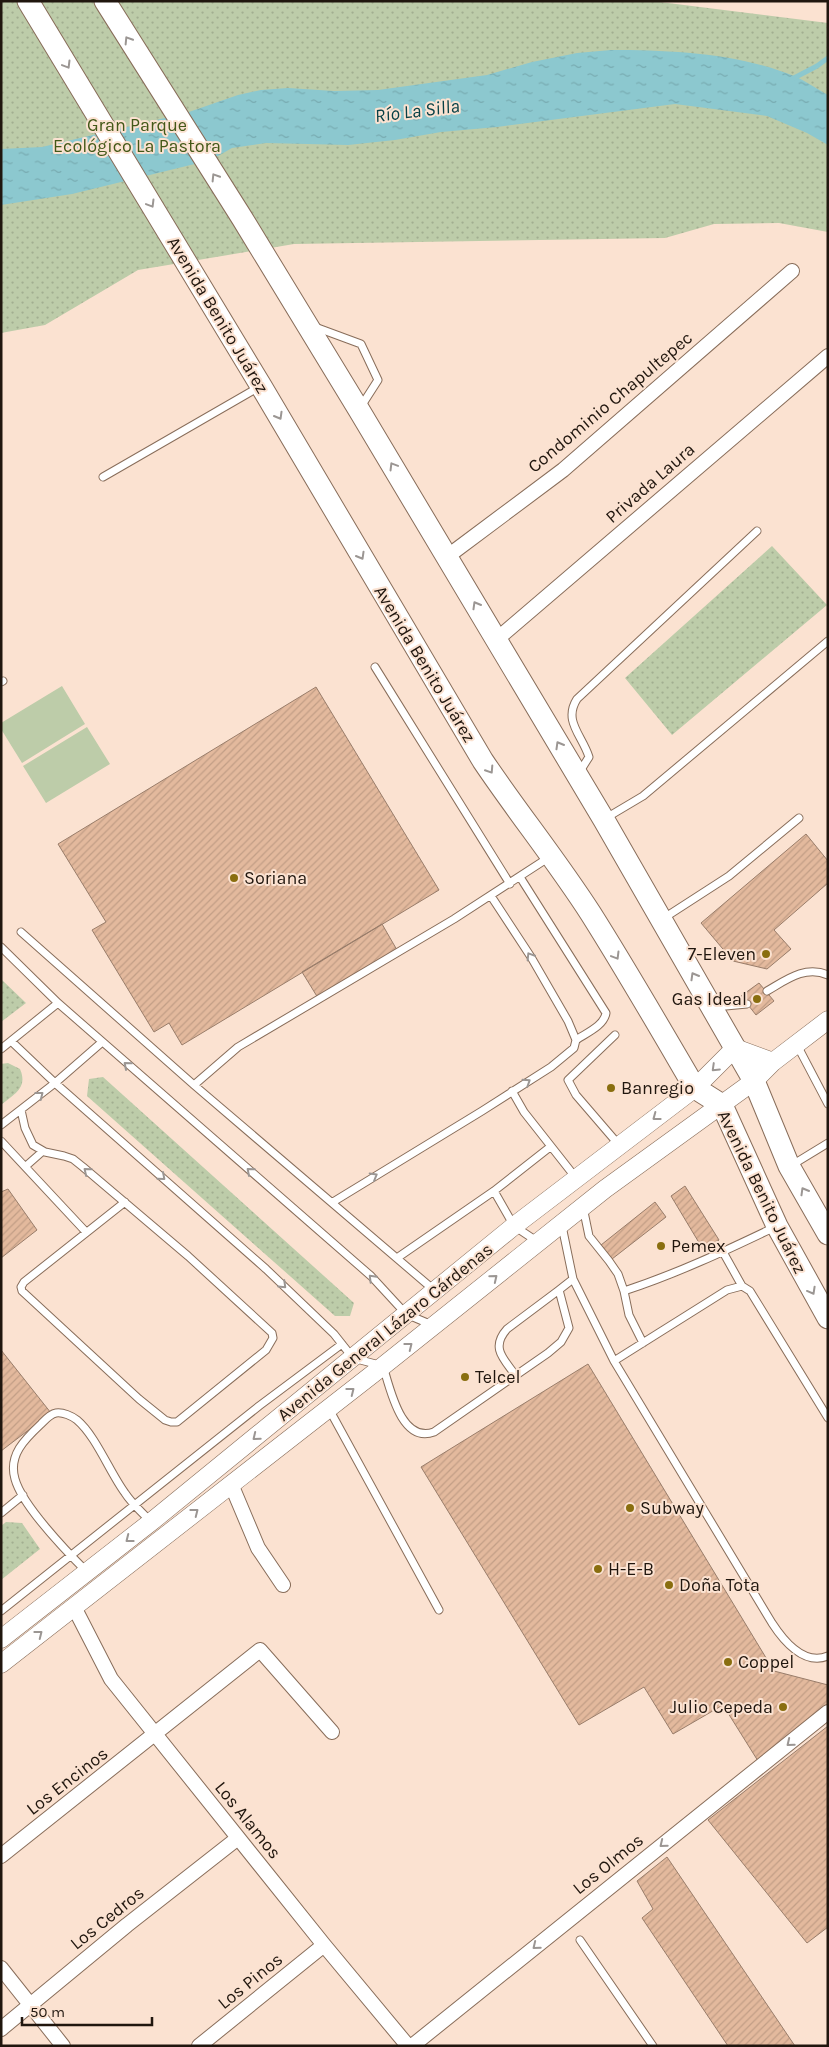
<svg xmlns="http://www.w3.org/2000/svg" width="829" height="2047" font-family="Karla,sans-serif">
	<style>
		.grass { fill: url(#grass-dots) }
		.garden { fill: #bdcca9 }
		.water { fill: url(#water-ripples) }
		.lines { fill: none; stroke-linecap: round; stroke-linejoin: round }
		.stream { stroke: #8cc8cf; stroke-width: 5 }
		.building { fill: url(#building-hatch); stroke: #997d6a }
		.service-casing { stroke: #886d5a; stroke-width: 9 }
		.minor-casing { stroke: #886d5a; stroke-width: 16 }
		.tertiary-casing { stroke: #886d5a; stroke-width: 19 }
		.primary-casing { stroke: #886d5a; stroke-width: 23 }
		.service { stroke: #fff; stroke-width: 7 }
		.minor { stroke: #fff; stroke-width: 14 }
		.tertiary { stroke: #fff; stroke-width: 18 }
		.primary { stroke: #fff; stroke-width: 21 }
		.oneway { stroke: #9b9693 }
		.poi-dot { fill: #896e0f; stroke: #fbe2d1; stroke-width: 2 }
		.labels { text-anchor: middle; stroke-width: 4; stroke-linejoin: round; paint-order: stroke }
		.park-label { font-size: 18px; fill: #435818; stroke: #fbe2d1 }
		.street-label { font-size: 18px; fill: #20160e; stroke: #fbe2d1 }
		.poi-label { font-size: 18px; fill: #20160e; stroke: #fbe2d1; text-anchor: start }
		.water-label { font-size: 19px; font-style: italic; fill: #074046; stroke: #fbe2d1 }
	</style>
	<defs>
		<pattern id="grass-dots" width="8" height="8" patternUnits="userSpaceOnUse" patternTransform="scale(1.25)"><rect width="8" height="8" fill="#bdcca9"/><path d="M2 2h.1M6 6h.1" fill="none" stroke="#a2ae90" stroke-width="1.8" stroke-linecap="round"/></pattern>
		<pattern id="water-ripples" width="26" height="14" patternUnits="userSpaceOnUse" patternTransform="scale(1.25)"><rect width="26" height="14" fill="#8cc8cf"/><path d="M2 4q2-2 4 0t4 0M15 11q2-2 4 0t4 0" fill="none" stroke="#78abb1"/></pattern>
		<pattern id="building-hatch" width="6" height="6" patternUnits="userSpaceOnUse" patternTransform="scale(1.25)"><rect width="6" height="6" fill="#e3b99d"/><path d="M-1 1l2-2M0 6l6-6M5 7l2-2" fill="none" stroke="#c29e86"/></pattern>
	</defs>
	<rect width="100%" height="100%" fill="#fbe2d1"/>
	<path class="grass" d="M1 1H652L828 23V232L779 223 714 224 665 238 294 244 138 270 45 325 1 333Z
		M772 546 827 605 672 735 625 678Z
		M1 979 26 1003 1 1022Z
		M8 1063 20 1069C28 1088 15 1093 1 1105V1064Z
		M103 1077 354 1303 350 1316H335L87 1096 89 1079Z
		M6 1522 22 1523 40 1549 1 1580V1526Z"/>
	<path class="garden" d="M62 686 85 724 22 763 1 729V723Z
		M87 727 110 764 46 803 23 766Z"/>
	<path class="water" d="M611 50C672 50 737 53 794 76 806 81 817 89 828 95V145L807 133 767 116 675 104 497 127 441 132 395 140 348 145 266 143 232 148 211 160 72 194 1 205V149L42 147 186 113 238 95 261 90 288 88 334 91 378 90 487 75 532 62 577 53Z"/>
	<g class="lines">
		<path class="stream" d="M792 79 817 66 828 58"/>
	</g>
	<path class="building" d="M316 687 439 890 182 1045 169 1023 154 1032 92 930 106 922 58 844Z
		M806 834 828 861V883L774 930 791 949 767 969 733 961 701 923Z
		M382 924 397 950 318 998 302 972Z
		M759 983 774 1001 756 1015 741 996Z
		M685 1186 719 1240 704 1251 671 1196Z
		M8 1189 37 1230 1 1258V1192Z
		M655 1202 666 1217 612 1259 601 1245Z
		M1 1350 51 1413 1 1451Z
		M588 1364 774 1671 828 1685V1705L758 1761 723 1705 673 1734 644 1687 579 1725 421 1467Z
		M828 1726V1927L807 1943 708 1820Z
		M667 1857 795 2046H728L642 1918 653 1909 637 1881Z"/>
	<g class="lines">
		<g class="service-casing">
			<path id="service" d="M315 327 361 344 378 380 360 408
				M103 477 259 387
				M375 667 510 884
				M1 682 3 681
				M577 767 582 768 589 757C582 735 563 721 577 699L757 531
				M606 818 643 796 828 641
				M520 877 606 1013C604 1026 586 1033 576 1040
				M664 918 729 876 799 818
				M21 932 194 1085 434 1290
				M1 947 58 1003
				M767 991C786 980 805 965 828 975
				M715 1007 747 1004
				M615 1035 568 1080 576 1095 619 1145
				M11 1041 55 1083 101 1043
				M797 1045 828 1104
				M1 1049 58 1003 371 1276 406 1314 432 1325
				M194 1085 238 1047 454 919 548 858
				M512 1091 524 1112 576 1178
				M21 1110 25 1128 33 1145 45 1152 64 1156 73 1159 83 1167 188 1256 272 1333 273 1338 266 1350 177 1422H171L165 1420 139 1399 22 1291 21 1287 24 1282 125 1202
				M1 1125 55 1083 266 1269 334 1334 353 1358 383 1366C390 1388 401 1444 434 1432L548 1353 561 1342 569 1328 559 1290 573 1279
				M1 1141 86 1232
				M792 1165 828 1143
				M26 1166 43 1151
				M494 1191 514 1226 538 1242
				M333 1202 482 1111 551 1067 574 1048 576 1040 568 1021 531 957 491 896
				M583 1207 589 1236 609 1261 618 1274 624 1291C676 1274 725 1251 775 1227
				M562 1226 573 1279 614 1361 772 1623C783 1640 804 1666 828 1656
				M723 1252 742 1286
				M397 1258 494 1191 550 1147
				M624 1291 629 1315 643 1343
				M614 1361 727 1290 742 1286 750 1291 828 1418
				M516 1376C504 1359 490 1348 507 1329L559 1290
				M329 1409 439 1610
				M1 1513 23 1495
				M87 1572C67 1552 22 1505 15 1479 8 1455 25 1439 41 1424 45 1420 50 1414 56 1413 63 1412 72 1416 77 1420 96 1436 110 1473 125 1493 132 1504 142 1512 151 1522
				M1 1611 259 1406 342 1344
				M580 1940 653 2046"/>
		</g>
		<g class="minor-casing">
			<path id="minor" d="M448 556 563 470 792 271
				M496 640 828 356
				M231 1484 258 1548 283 1585
				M74 1607 111 1679 324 1945 408 2046
				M1 1856 260 1650 332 1732
				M1 1968 63 2046
				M1 2029 127 1925 238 1838
				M199 2046 324 1945
				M412 2046 828 1712"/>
		</g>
		<g class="tertiary-casing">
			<path id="tertiary" d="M1 1639 151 1522 514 1226 695 1088 735 1048 773 1062
				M1 1664 383 1366 605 1189 754 1081 773 1062 828 1020"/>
		</g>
		<g class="primary-casing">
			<path id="primary" d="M28 1 261 386 483 761C518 813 557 861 591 914 627 971 661 1030 695 1088L722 1105 777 1226 828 1318
				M105 1 242 218 359 410 604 820 754 1081 789 1166 828 1234"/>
		</g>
		<use href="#service" class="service"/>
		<use href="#minor" class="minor"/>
		<use href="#tertiary" class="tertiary"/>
		<use href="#primary" class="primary"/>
	</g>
	<defs><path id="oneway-chevron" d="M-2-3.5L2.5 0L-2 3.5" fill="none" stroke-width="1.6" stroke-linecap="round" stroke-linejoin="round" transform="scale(1.25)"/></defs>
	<g class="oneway">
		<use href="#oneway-chevron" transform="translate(128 40) rotate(-122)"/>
		<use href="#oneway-chevron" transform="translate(67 65) rotate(59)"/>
		<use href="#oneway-chevron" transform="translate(215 177) rotate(-122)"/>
		<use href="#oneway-chevron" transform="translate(151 204) rotate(59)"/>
		<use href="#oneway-chevron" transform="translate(279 416) rotate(60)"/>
		<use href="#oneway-chevron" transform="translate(393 466) rotate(-121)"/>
		<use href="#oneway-chevron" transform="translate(361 556) rotate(60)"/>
		<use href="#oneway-chevron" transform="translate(476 605) rotate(-120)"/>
		<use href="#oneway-chevron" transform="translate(559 745) rotate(-120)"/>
		<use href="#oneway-chevron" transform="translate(490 770) rotate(57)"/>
		<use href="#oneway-chevron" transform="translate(530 956) rotate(-122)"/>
		<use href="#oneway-chevron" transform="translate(616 956) rotate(59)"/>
		<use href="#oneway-chevron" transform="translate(694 976) rotate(-120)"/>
		<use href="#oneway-chevron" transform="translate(127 1065) rotate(-139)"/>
		<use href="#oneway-chevron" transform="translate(715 1068) rotate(136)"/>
		<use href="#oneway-chevron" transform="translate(527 1082) rotate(-33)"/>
		<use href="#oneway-chevron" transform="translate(40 1095) rotate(-38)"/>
		<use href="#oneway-chevron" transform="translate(656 1117) rotate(143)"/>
		<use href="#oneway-chevron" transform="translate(87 1171) rotate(-141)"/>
		<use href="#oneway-chevron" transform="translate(250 1171) rotate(-139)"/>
		<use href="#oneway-chevron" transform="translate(374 1176) rotate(-30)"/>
		<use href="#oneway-chevron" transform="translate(162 1177) rotate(41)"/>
		<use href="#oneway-chevron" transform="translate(804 1191) rotate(-120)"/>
		<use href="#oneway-chevron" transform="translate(372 1278) rotate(-135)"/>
		<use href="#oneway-chevron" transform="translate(494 1278) rotate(-39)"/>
		<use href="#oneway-chevron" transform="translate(283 1285) rotate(44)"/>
		<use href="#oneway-chevron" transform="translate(812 1291) rotate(61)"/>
		<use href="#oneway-chevron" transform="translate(409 1346) rotate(-38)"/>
		<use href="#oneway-chevron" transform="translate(351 1391) rotate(-38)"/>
		<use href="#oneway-chevron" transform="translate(256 1437) rotate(141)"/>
		<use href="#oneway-chevron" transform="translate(195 1512) rotate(-38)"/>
		<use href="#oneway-chevron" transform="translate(129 1539) rotate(142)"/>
		<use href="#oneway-chevron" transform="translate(39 1634) rotate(-38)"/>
		<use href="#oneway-chevron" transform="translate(790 1743) rotate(141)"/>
		<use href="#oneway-chevron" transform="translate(663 1844) rotate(141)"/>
		<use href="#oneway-chevron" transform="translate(536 1946) rotate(141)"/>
	</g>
	<g class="poi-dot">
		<circle cx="234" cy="878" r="5"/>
		<circle cx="766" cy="954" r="5"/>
		<circle cx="757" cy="999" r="5"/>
		<circle cx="611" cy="1088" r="5"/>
		<circle cx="661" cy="1246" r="5"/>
		<circle cx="465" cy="1377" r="5"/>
		<circle cx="630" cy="1508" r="5"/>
		<circle cx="598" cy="1569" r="5"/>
		<circle cx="669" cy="1585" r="5"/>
		<circle cx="728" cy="1662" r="5"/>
		<circle cx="783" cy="1707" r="5"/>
	</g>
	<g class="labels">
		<g class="park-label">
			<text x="137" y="131">Gran Parque<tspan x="137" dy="21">Ecológico La Pastora</tspan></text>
		</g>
		<g class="street-label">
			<text transform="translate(218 315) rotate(59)" y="6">Avenida Benito Juárez</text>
			<text transform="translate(610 402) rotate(-40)" y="6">Condominio Chapultepec</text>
			<text transform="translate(650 483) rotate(-41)" y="6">Privada Laura</text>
			<text transform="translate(425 664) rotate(59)" y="6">Avenida Benito Juárez</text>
			<text transform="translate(762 1192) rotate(64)" y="6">Avenida Benito Juárez</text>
			<text transform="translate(385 1332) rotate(-39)" y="6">Avenida General Lázaro Cárdenas</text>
			<text transform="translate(67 1781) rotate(-38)" y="6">Los Encinos</text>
			<text transform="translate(248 1820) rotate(51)" y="6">Los Alamos</text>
			<text transform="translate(608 1864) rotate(-39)" y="6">Los Olmos</text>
			<text transform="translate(107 1918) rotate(-39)" y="6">Los Cedros</text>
			<text transform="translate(250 1981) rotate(-39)" y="6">Los Pinos</text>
		</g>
		<g class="poi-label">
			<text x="244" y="884">Soriana</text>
			<text x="756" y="960" text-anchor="end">7-Eleven</text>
			<text x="747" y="1005" text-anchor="end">Gas Ideal</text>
			<text x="621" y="1094">Banregio</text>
			<text x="671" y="1252">Pemex</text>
			<text x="475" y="1383">Telcel</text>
			<text x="640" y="1514">Subway</text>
			<text x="608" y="1575">H-E-B</text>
			<text x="679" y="1591">Doña Tota</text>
			<text x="738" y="1668">Coppel</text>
			<text x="773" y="1713" text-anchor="end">Julio Cepeda</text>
		</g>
		<g class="water-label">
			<text transform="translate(417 110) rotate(-7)" y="7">Río La Silla</text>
		</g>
	</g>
	<rect width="829" height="2047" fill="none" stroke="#20160e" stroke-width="5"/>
	<path d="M22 2017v8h130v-8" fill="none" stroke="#20160e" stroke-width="2.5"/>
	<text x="30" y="2017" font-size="15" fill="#20160e" stroke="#fbe2d1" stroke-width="4" paint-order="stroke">50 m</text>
</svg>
